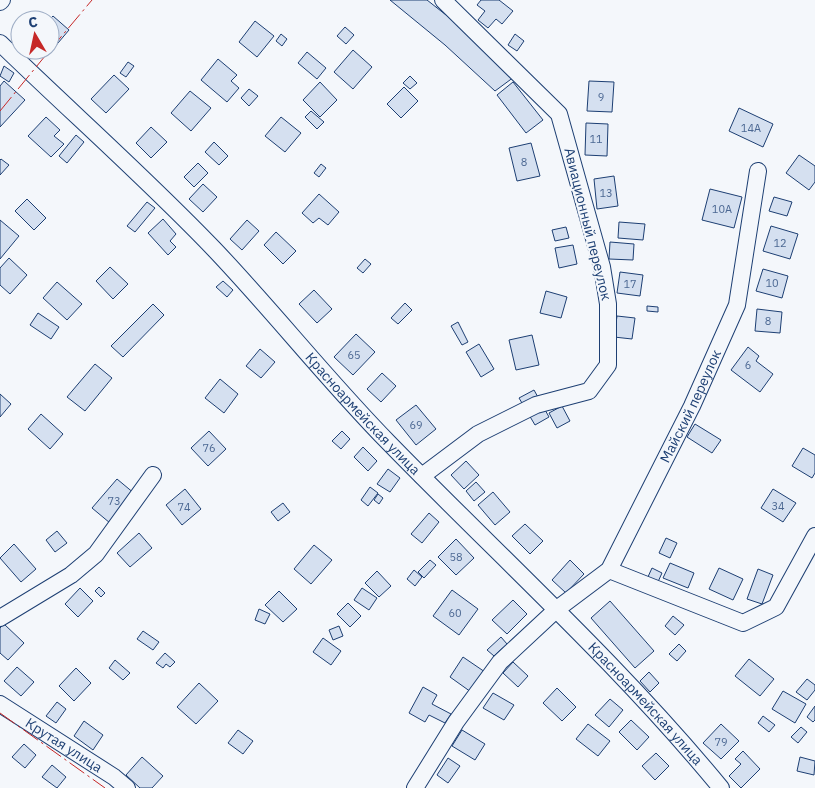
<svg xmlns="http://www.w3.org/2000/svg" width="815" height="788" font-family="'IBM Plex Sans',sans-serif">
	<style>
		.building { fill: #d5e0f0; stroke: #1d3f73 }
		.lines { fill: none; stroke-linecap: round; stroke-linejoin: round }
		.minor-casing { stroke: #1d3f73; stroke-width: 18 }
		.minor { stroke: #f4f7fb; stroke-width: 16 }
		.power { stroke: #c62828; stroke-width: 1; stroke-dasharray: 18 4 2.5 4; stroke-linecap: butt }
		.labels { text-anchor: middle; stroke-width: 4; stroke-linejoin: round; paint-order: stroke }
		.number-label { font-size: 11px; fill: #4b6792 }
		.street-label { font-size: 14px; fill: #1d3f73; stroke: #f4f7fb }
	</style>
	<rect width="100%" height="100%" fill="#f4f7fb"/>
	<path class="building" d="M390 0H427L460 26 514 77 495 91 445 45Z
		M481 0H499L513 11 502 24 496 19 488 28 478 20 485 11 477 5Z
		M53 16 69 30 47 56 40 50H50L49 20Z
		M255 21 274 36 257 57 239 42Z
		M345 27 354 35 346 44 337 36Z
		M281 34 287 39 282 46 276 41Z
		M515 34 524 41 517 51 508 45Z
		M353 50 372 67 353 89 334 72Z
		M307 52 326 68 317 79 298 63Z
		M218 59 237 75 231 81 239 88 227 102 201 80Z
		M128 62 134 66 126 77 120 73Z
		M4 66 14 73 9 82 0 76Z
		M114 75 129 89 106 113 91 99Z
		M410 76 417 83 410 89 403 83Z
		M4 81 25 100 0 127V86Z
		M589 81 614 82 612 112 587 111Z
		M320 82 337 100 320 117 303 100Z
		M513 82 543 120 526 133 497 95Z
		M404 87 418 101 401 118 387 104Z
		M249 89 258 96 249 106 241 98Z
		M190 91 211 108 191 131 171 113Z
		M739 108 773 124 763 147 729 131Z
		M311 111 324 122 317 129 305 117Z
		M46 117 60 130 54 136 64 144 51 157 28 136Z
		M281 117 301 133 285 152 265 136Z
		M586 123 608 124 607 156 585 155Z
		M151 127 167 142 151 158 136 143Z
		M76 135 84 142 67 163 59 156Z
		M214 142 228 156 219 165 205 152Z
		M531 143 540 176 517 181 509 148Z
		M799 155 815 166V182L809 190 786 173Z
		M1 159 9 165 0 175V160Z
		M198 163 208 173 194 187 184 177Z
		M321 164 326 168 319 177 314 173Z
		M614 176 618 206 597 209 594 179Z
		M203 184 217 197 203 212 189 199Z
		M710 189 742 197 734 228 702 220Z
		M319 194 339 212 328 225 319 218 313 223 302 213Z
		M774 197 792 202 787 216 769 211Z
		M27 199 46 218 34 230 15 211Z
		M147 202 155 208 135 232 127 226Z
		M163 219 176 234 170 241 176 247 168 255 148 233Z
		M0 220 19 236 0 259Z
		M247 220 259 231 242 250 230 239Z
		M619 222 645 224 643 240 618 238Z
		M771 226 798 234 790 259 763 251Z
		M566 227 569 238 555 241 552 230Z
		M276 232 296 251 283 264 264 245Z
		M610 242 634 244 633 260 609 259Z
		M573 245 577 264 559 268 555 248Z
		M9 258 27 275 10 294 0 285V268Z
		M365 259 371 264 363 273 357 268Z
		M110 267 128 284 113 299 96 281Z
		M763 269 788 276 782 298 756 291Z
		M620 272 643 275 640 296 617 293Z
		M223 281 233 290 227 297 216 287Z
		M57 282 82 304 67 320 43 298Z
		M314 290 332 309 317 323 299 304Z
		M546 291 567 297 561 318 540 313Z
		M405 303 412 310 398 324 391 318Z
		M153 304 164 315 123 357 111 346Z
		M647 306 658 307V312L647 311Z
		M757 309 782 312 780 333 755 331Z
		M38 313 59 327 51 339 30 325Z
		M617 316 635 318 632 339 614 337Z
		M458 322 468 342 462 345 451 326Z
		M356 334 375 352 353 375 334 357Z
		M532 335 539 365 516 370 509 340Z
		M479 344 494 369 481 377 466 352Z
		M748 347 759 356 756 361 773 374 760 392 731 370Z
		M260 349 275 362 261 378 246 366Z
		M95 364 112 378 85 411 67 397Z
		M382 373 396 386 381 402 367 389Z
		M220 379 238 394 224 413 205 398Z
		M534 390 549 417 535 425 519 398Z
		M0 394 11 404 0 417Z
		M416 405 436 429 416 445 396 420Z
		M562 406 570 421 557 428 549 413Z
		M41 414 63 434 50 449 28 429Z
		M695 424 721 440 712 453 687 437Z
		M209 431 226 449 208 466 191 448Z
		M342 431 350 439 341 449 332 441Z
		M363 447 377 461 368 471 354 457Z
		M803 448 815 455V473L812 478 792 466Z
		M466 461 479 475 464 489 451 475Z
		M388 469 400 478 390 492 377 484Z
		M117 479 135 494 110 523 92 508Z
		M476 482 485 492 474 501 466 491Z
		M370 487 378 493 368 506 361 500Z
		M185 489 201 509 182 525 166 505Z
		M773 489 796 503 783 522 761 508Z
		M493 492 510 512 495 525 478 505Z
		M378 494 383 498 379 504 374 500Z
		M283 503 290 512 278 521 271 512Z
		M429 513 439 522 422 543 411 534Z
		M525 524 543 541 530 554 512 536Z
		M57 531 67 543 55 552 46 540Z
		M139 533 152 548 130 567 117 553Z
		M666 538 677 543 670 558 659 553Z
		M456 539 474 558 456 575 438 557Z
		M14 544 36 569 21 582 0 558Z
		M314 545 332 560 311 584 294 569Z
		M430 560 436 565 424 578 418 572Z
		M570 560 584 574 566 593 552 580Z
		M670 563 694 573 688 588 663 578Z
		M652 568 662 573 657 584 647 579Z
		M719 568 743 579 733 600 709 589Z
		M758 569 773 575 762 604 747 599Z
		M414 570 422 577 415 586 407 579Z
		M377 571 391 586 379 597 365 583Z
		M99 587 105 593 101 597 95 591Z
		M80 588 93 601 78 617 65 604Z
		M362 588 377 598 369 610 354 600Z
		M452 590 478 609 459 635 433 616Z
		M279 591 297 609 283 622 265 605Z
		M513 600 527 614 507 634 492 620Z
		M610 601 654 651 635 668 591 618Z
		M348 603 361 616 350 627 337 614Z
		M259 609 270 614 265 624 255 620Z
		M673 616 684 625 675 635 665 626Z
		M4 624 24 643 8 660 0 653V628Z
		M339 626 343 636 333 640 329 630Z
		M143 631 159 642 153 650 137 639Z
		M501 637 507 644 494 656 487 650Z
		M323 638 341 651 331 665 313 652Z
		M679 644 686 651 677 661 669 654Z
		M165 653 175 662 170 667 166 664 163 668 156 663Z
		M463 657 485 672 471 692 450 677Z
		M749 659 774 679 760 696 735 676Z
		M115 660 130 673 123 680 109 668Z
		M513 662 528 676 518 687 503 673Z
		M17 667 34 682 21 696 4 681Z
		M76 668 91 683 74 701 59 686Z
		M649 672 659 683 650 692 640 681Z
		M807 679 815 685V690L807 700 796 692Z
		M199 683 218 701 196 724 177 707Z
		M423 687 437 695 432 704 451 714 445 723 429 715 425 722 409 713Z
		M557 688 576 707 562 721 543 703Z
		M783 691 806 704 795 723 772 709Z
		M493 693 514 705 504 720 483 708Z
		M610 699 623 710 609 727 595 715Z
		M57 702 66 709 56 723 46 716Z
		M815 706V720L813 722 807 717Z
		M763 716 775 725 769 732 758 723Z
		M631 720 649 737 637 750 619 732Z
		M84 721 103 735 93 750 74 736Z
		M588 724 610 741 598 756 576 739Z
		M721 724 739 741 721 759 703 743Z
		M801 727 807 732 798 743 791 737Z
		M238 730 253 741 243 754 228 743Z
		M462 730 485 744 475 760 452 746Z
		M24 744 36 755 25 768 12 757Z
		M743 751 760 769 741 788 729 776 741 764 735 759Z
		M656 753 669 766 655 780 642 766Z
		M142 757 163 776 152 788H140L126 775Z
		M800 757 815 761 814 775 797 771Z
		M448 758 460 766 448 783 437 775Z
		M52 765 66 777 57 788 42 777Z"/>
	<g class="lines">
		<g class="minor-casing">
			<g id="minor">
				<path d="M0 2 2 0"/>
				<path id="s1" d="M0 43C71 112 146 178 214 249 274 312 328 381 389 443 500 557 619 664 721 788"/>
				<path d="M422 476 478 434 536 405 589 391 608 365V304L602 267 559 114 443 0"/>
				<path d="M609 570 743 623 776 607 815 536"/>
				<path d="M0 618 71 575 96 554 153 475"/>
				<path id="s2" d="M0 704 114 777 127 788"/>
				<path id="s3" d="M415 788 456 722 500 662 557 609 609 570 692 406 737 305 758 171"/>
			</g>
		</g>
		<use href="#minor" class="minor"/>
		<path class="power" d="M50 50 92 0
			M0 111 50 50
			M0 713 105 788"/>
	</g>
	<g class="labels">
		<g class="number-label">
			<text x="601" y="101">9</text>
			<text x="751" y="132">14А</text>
			<text x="596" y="143">11</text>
			<text x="524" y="166">8</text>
			<text x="606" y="197">13</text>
			<text x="722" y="213">10А</text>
			<text x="780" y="247">12</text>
			<text x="772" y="287">10</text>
			<text x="630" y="288">17</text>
			<text x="768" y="325">8</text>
			<text x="354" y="359">65</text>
			<text x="748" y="369">6</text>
			<text x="416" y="429">69</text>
			<text x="209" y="452">76</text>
			<text x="114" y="505">73</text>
			<text x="778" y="510">34</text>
			<text x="184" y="511">74</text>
			<text x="456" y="561">58</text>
			<text x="455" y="617">60</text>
			<text x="721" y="746">79</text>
		</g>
		<g class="street-label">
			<text transform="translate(588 224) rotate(76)" y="5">Авиационный переулок</text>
			<text dy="5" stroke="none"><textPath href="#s3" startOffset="478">Майский переулок</textPath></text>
			<text dy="5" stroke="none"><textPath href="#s1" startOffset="519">Красноармейская улица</textPath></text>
			<text dy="5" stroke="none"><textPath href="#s1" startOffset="924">Красноармейская улица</textPath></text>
			<text dy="5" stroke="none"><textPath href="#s2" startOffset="76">Крутая улица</textPath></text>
		</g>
	</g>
	<g transform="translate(35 35) rotate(351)"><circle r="24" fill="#f4f7fb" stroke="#9eadc5"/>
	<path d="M0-4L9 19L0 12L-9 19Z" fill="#c62828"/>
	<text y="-8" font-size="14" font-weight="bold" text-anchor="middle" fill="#1d3f73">С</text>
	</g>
</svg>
